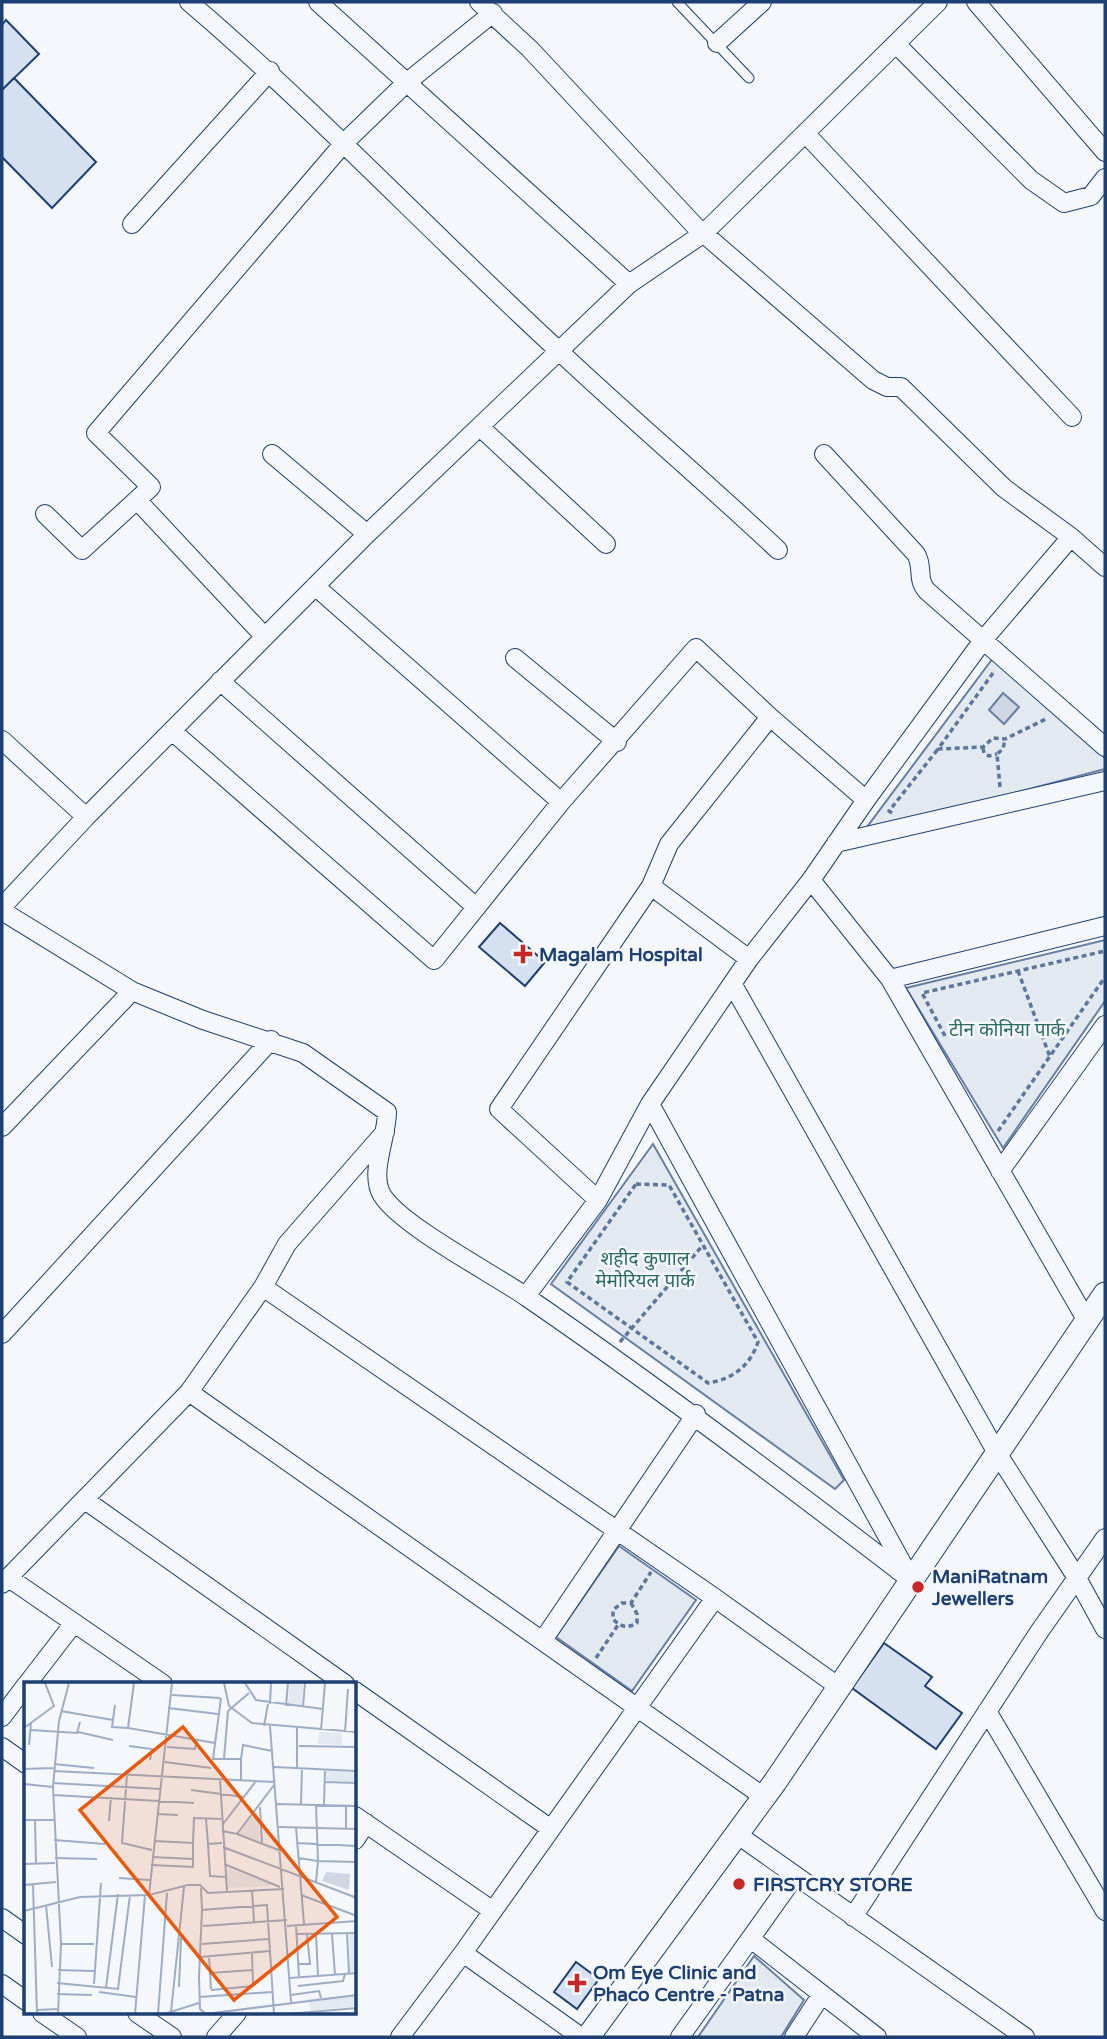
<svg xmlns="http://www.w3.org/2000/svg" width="1107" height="2039" font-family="'Varela Round','Noto Sans Devanagari',sans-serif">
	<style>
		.green { fill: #e3e9f0; stroke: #687fa3; stroke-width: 2 }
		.water { fill: #cfd7e4; stroke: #687fa3; stroke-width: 2 }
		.building { fill: #d5e0f0; stroke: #1d3f73; stroke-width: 2 }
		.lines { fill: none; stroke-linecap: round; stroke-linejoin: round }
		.lane-casing { stroke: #1d3f73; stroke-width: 11 }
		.street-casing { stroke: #1d3f73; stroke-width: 20 }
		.secondary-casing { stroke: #1d3f73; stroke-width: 25 }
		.path { stroke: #5e769c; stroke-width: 3.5; stroke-dasharray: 5 3.5; stroke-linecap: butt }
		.lane { stroke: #f4f7fb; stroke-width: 9 }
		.street { stroke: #f4f7fb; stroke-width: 18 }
		.secondary { stroke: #f4f7fb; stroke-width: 23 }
		.poi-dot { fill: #c62828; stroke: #f4f7fb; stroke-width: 2.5 }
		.labels { text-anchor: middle; stroke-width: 5; stroke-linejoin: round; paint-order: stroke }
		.poi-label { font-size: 19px; font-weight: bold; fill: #1d3f73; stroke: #f4f7fb; text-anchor: start }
		.park-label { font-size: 19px; fill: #2c6c60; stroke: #f4f7fb }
		.inset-road { fill: none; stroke: #9eadc5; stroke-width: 2 }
		.view { fill: #e8590c; fill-opacity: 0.15; stroke: #e8590c; stroke-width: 3.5 }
		.inset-edge { fill: none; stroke: #1d3f73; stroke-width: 3.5 }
	</style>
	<rect width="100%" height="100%" fill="#f4f7fb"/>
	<path class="green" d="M996 654 1105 758V769L871 831 867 827Z
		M1105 940V1001L1003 1148 906 988Z
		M653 1144 844 1480 835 1489 551 1284Z
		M619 1546 696 1600 632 1691 556 1637Z
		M754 1956 804 2000 781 2037H698Z"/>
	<path class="water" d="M1003 693 1019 707 1004 724 989 710Z"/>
	<path class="building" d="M6 20 39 54 2 90V25Z
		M14 78 96 162 52 208 2 157V90Z
		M500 923 545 962 525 986 479 947Z
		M884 1643 932 1677 925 1686 962 1713 936 1749 852 1688Z
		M576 1962 599 1979 577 2009 554 1992Z"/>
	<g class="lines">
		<g class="lane-casing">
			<path id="lane" d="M677 2 749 78"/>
		</g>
		<g class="street-casing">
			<path id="street" d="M189 2C318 112 434 236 559 351 631 419 706 482 778 550
				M318 2 629 284
				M479 2 530 49 695 226 873 380 887 387H901L1004 488 1071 537 1105 567
				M976 2 1105 152
				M717 43 762 2
				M896 44 1031 180 1064 203 1091 196 1105 178
				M805 133 1072 417
				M132 224 270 71
				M480 427 606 544
				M272 454 367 534
				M824 454 916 554C924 567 916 579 927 591L1105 747
				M137 500 265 637
				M45 514 82 550 151 487 96 433 344 143 406 83 493 13
				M315 586 561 802 696 648 770 717 866 800
				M515 658 617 742
				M220 681 476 907
				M172 731 434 960 561 802
				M2 740 86 817
				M836 843 1105 781
				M811 880 890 979 1105 926
				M651 886 669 844 770 717
				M2 907 86 817 367 534 629 284 704 233 938 2
				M2 911 132 991 203 1020 303 1053 387 1112C387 1138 369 1173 382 1195 401 1226 494 1274 528 1298 659 1388 785 1483 911 1580
				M890 979 1087 1321
				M733 985 997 1453 1077 1578 1105 1629
				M650 1104 908 1574
				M2 1127 132 991
				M1000 1171 1105 1025
				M598 1200 499 1109 651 886 749 959
				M263 1287 287 1244 385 1132
				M526 1296 598 1200 650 1104 749 959 811 880 866 800 984 639 1071 537
				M2 1334 271 1040
				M189 1392 764 1797
				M85 1500 345 1684
				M9 1578 163 1684
				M2 1584 189 1392 263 1287 715 1598 463 1953 400 2037
				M715 1598 839 1687
				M543 1640 696 1414
				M27 1684 74 1623
				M355 1691 551 1829
				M987 1711 1105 1911
				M2 1717 26 1685
				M2 1747 26 1764
				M355 1816 493 1911
				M738 1835 1025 2037
				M355 1840 366 1823
				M853 1917 1039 1632 1105 1538
				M2 1918 26 1935
				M751 1939 877 2037
				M463 1953 581 2037
				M2 1984 26 2001
				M42 2013 77 2037
				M137 2013 172 2037
				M216 2037 237 2013
				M680 2037 795 1876
				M794 2037 822 1994"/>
		</g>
		<g class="secondary-casing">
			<path id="secondary" d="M588 2037 775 1782 1105 1294"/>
		</g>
		<path class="path" d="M993 673 938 749 983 747 993 738 1005 739 1048 718
			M983 748 984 753 989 756 997 754
			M1000 787 997 754 1003 749 1005 739
			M892 813 889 811 938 749
			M1018 971 1050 1057
			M945 1036 922 993 1105 951
			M998 1131 1105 977
			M636 1184 669 1185 758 1342C750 1366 733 1379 708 1383L567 1282Z
			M620 1342 703 1245
			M631 1603 637 1614V1623C627 1629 621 1627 613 1619V1610L622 1603H631L651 1572
			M596 1658 618 1625"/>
		<use href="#lane" class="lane"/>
		<use href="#street" class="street"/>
		<use href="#secondary" class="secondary"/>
	</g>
	<g class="poi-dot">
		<path d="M519.5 943.5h7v7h7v7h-7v7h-7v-7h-7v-7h7z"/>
		<circle cx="918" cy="1587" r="7"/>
		<circle cx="739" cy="1884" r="7"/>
		<path d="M573.5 1972.5h7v7h7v7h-7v7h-7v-7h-7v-7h7z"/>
	</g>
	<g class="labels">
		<g class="poi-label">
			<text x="539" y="961">Magalam Hospital</text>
			<text x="932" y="1583">ManiRatnam<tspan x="932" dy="22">Jewellers</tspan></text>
			<text x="753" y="1891">FIRSTCRY STORE</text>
			<text x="593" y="1979">Om Eye Clinic and<tspan x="593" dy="22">Phaco Centre - Patna</tspan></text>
		</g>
		<g class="park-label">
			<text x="1007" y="1036">टीन कोनिया पार्क</text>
			<text x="645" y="1265">शहीद कुणाल<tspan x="645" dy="22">मेमोरियल पार्क</tspan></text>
		</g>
	</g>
	<g transform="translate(24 1682)">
		<rect width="332" height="332" fill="#f4f7fb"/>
		<path d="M266 1H279L278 24 264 22ZM295 50 318 51V63L294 62ZM302 88 332 90V100L302 99ZM233 129H234L236 160 215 152ZM203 186 246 202V204L204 206ZM325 252H332V289L326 290ZM332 313V324L286 329 284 317Z" fill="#e3e9f0"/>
		<path d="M302 190 326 192 325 208 298 199Z" fill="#cfd7e4"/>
		<path class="inset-road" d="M110 1 104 46 191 61M200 1 205 24 228 41 333 50M221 1 232 18 299 27M148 13 196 16M197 16 189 77H217V98M246 22 247 1M91 23 88 45 104 46M262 24 264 1M279 25 281 1M144 26 194 32M37 29 89 38M240 44 244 22M246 44 267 320M0 46 30 24 21 1M7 48 53 51 56 40M297 48 301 1M54 50 89 58M321 50 324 7M5 63 7 41M105 64 128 67 126 78M275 64 333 65M143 65 171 67 173 59M200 77 204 29 225 11M217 77 219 63 248 69M141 80 187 86M30 82 70 86M250 85 333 89M273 86V46M0 87 30 86M30 89 251 100M103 92 98 161 128 168M196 97 203 209M301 100 333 101M29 101 136 107M0 102 29 105M167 108 220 115M29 113 170 121M253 122 333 124M277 122 278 86M292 123 294 179 333 180M300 123 301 87M236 125 238 162M133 132 154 133M182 137 184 162M0 138H30M11 138 12 181M85 139 87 115M199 142 232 99M255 145 333 147M272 145 280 242M322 146V123M198 149 213 152 250 103M213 152 257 169M30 158 81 162M130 159 169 161 170 136 197 137M198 161 184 162 186 194 202 195M273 161 333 164M199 165 333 216M128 175 169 177M31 176 73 177M274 176 294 179 292 200M0 182 31 181M200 182 256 205M127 183 169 185V161M95 196 126 198M0 203 32 200M9 203 13 332M177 206 178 228M228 208 230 240M125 213 148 1M277 213 333 234M22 223 28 285M0 229 56 215 125 213 164 203H176L184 211 260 207M272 243 275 295M179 244 263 238M263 244 333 239M323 251 325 291M272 252 333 251M292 252 294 294M308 252 311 293M37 262H70M178 262 245 257M185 274 187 307M176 275 246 269M274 282H286L283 252M34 288 70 289M186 291 229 288M266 296 333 291M33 301 94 307 106 213M70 302 77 201M274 304 319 299 321 292M155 305 157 256M82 306 94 212M187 308 229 304 228 270M75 310 112 315M33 312 68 313M267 313 295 309 297 316M175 315 248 310M13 328 34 327M147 330 160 205M181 331 176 327 175 295 178 228 243 223 250 332M34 332 37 262 29 105 35 39 45 1M52 332H94M111 332 121 213M134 332 143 211M140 332 175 321M181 332 333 313M264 332 333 326"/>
		<path class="view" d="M159 45 313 235 210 318 56 128Z"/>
		<rect width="332" height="332" class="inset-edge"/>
	</g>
	<rect width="1107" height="2039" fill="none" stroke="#1d3f73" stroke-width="7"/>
</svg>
